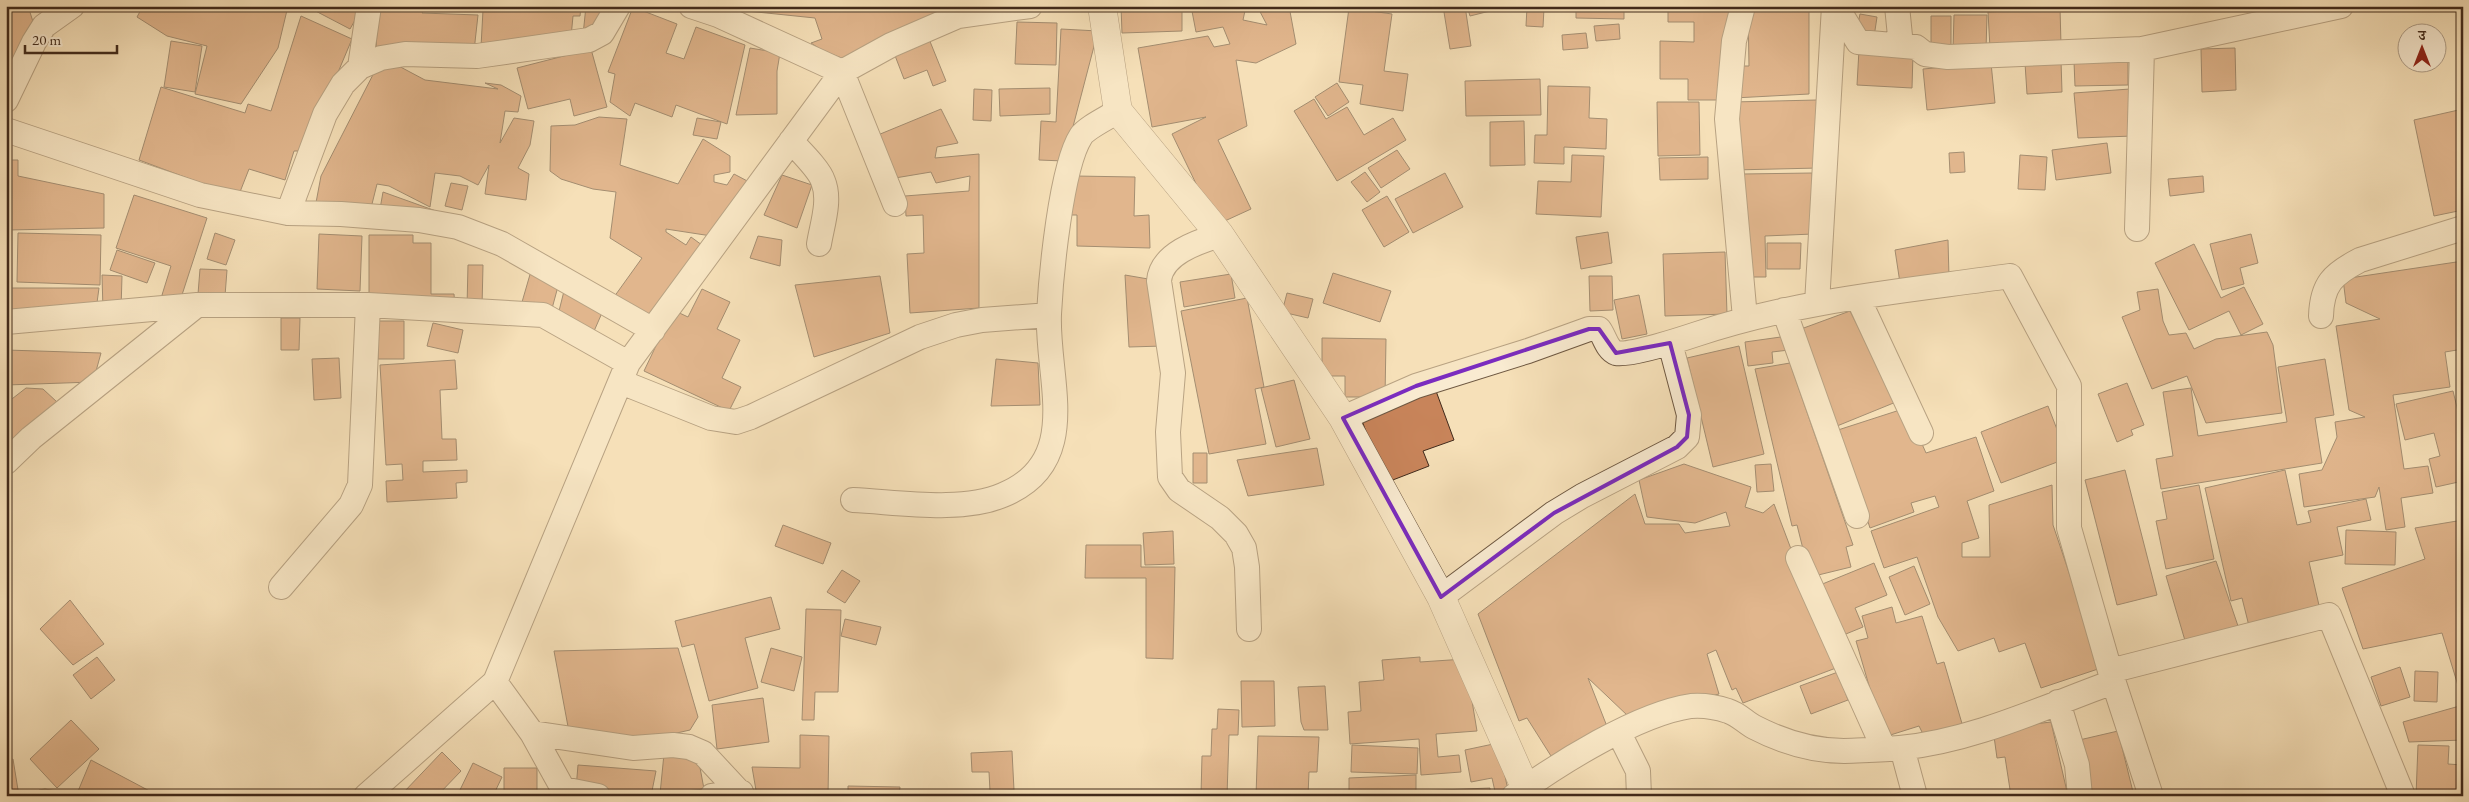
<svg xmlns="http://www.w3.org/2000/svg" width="2469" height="802" font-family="'EB Garamond','Noto Serif Devanagari',serif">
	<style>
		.building { fill: #c8845a; stroke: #412a1b }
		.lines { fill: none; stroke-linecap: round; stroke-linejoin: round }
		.minor-casing { stroke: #6e5842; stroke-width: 26 }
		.tertiary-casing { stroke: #6e5842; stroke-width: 29 }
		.minor { stroke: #f9ebd1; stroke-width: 24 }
		.tertiary { stroke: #f9ebd1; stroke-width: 28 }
		.marked { fill: none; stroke: #7b2cbf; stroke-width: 4; stroke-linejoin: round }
	</style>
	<rect width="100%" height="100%" fill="#f6e0b8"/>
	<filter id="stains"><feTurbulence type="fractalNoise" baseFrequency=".004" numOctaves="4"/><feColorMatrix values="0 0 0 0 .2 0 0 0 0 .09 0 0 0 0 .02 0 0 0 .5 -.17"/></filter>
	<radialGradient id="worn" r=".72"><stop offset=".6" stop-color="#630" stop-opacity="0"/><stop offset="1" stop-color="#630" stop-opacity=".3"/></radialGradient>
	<path class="building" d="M6 6H28L35 28 6 81Z
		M143 6H288L278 48 241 104 195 94 207 46 167 36 137 17Z
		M306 6H363L350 29Z
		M378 6H426L422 13 478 15 474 51H376Z
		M500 6H581L580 16H573L571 37 481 47 483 10Z
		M586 6H610L605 22 583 35Z
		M745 6 869 7 953 6 847 60 823 51 811 43 822 39 815 18 747 11Z
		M1121 6H1182V31L1122 33Z
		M1191 6H1246L1243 20 1267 25 1257 6H1289L1296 44 1256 63 1236 60 1247 126 1218 140 1251 209 1216 225 1172 134 1206 117 1152 127 1138 48 1208 36 1214 47 1230 44 1223 27 1196 32Z
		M1443 6H1465L1471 46 1450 49Z
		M1467 6H1493L1494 10 1470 16Z
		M1576 6H1624V19L1576 18Z
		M1668 6H1729L1728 100H1688V79H1660V41L1694 42V22H1668Z
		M1748 6H1809V94L1734 98V66H1749Z
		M633 7 677 24 666 53 684 59 696 27 745 45 727 124 676 105 672 117 635 103 630 116 610 102 615 74 608 72Z
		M1527 7 1544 8 1543 27 1526 26Z
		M1349 8 1392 14 1384 71 1408 74 1403 111 1360 104 1363 85 1339 82Z
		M2060 8 2061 45 1990 48 1988 12Z
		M1860 14 1877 17 1874 37 1856 34Z
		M1954 15H1987L1986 50H1953Z
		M301 16 352 39 305 151H294L285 180 249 169 238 197 139 160 161 87 245 113 248 104 271 111Z
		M1931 16H1951V50H1931Z
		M1017 22 1057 23 1056 65 1015 64Z
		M1619 24 1620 39 1596 41 1594 26Z
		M1061 29 1098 31 1064 161 1039 160 1041 121 1056 122Z
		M1586 33 1588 48 1563 50 1562 35Z
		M929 39 946 81 933 86 927 70 904 79 894 53Z
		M171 41 202 46 195 92 164 87Z
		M750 48 780 53 777 71V114L736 115Z
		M2235 48 2236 90 2202 92 2201 49Z
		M591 49 607 107 574 116 570 99 528 109 517 68Z
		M1859 50 1913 53 1912 88 1857 85Z
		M2128 60V85L2075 86 2074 62Z
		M380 61 393 63 425 80 498 89 485 83 501 85 521 96 518 112 505 111 500 143 514 118 534 121 530 145 518 168 529 174 526 200 485 194 489 165 478 185 460 176 435 173 430 207 389 186 377 184 370 212 315 208 321 176Z
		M2061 61 2062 92 2027 94 2025 63Z
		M1991 63 1995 103 1927 110 1923 69Z
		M1540 79 1541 115 1466 116 1465 81Z
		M1337 83 1349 102 1328 116 1315 97Z
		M1548 86 1590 87 1589 118 1607 119 1606 149 1564 147V164L1534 163 1535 135H1547Z
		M1050 88V114L1000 116 999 89Z
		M974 89 992 90 991 121 973 120Z
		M2130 89 2133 136 2078 138 2074 93Z
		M1314 99 1326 119 1347 107 1364 135 1393 118 1406 140 1337 181 1294 111Z
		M1817 100 1819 168 1733 170 1732 102Z
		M1657 102H1699L1700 155 1658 156Z
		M941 109 958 143 937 147 935 158 979 154V308L910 313 907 254 924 253 923 215 906 216 905 196 969 191 970 176 936 183 931 172 889 179 873 137Z
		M2463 109V210L2434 216 2414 120Z
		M599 117 627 119 620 165 678 184 703 139 730 156V172L714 175V182L727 185 734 174 753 184 718 237 666 229V232L686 245 691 237 706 248 652 318 614 297 642 258 610 238 616 192 593 189 561 179 550 171 551 126 575 125Z
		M697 118 721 122 717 139 693 135Z
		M1524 121 1525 165 1490 166V122Z
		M2107 143 2111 173 2056 180 2052 150Z
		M1397 150 1410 169 1381 188 1368 168Z
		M1964 152 1965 172 1950 173 1949 153Z
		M1572 155 1604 156 1601 217 1536 214 1538 181 1571 182Z
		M2020 155 2047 157 2045 190 2018 189Z
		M1708 157V179L1660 180 1659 158Z
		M6 160H18V176L104 194V228L8 230 11 288H99L96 310 6 319Z
		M1365 172 1380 192 1367 202 1351 182Z
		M1445 173 1463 207 1413 233 1395 199Z
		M1812 173 1813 234 1765 236 1766 277H1746L1743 174Z
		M782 175 812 185 797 228 764 215Z
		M1075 176 1135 177 1134 216 1149 215 1150 248 1077 246V215H1070Z
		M2203 176 2204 192 2170 196 2168 179Z
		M451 183 468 186 462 210 445 206Z
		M383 192 436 211 431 219 380 209Z
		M134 195 207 218 180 301 162 295 171 266 116 248Z
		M1387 196 1409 232 1384 247 1362 210Z
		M1608 232 1612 263 1581 269 1576 237Z
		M18 233 101 235 100 285 17 282Z
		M215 233 235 240 226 265 207 259Z
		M319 234 362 236 360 291 317 289Z
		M2251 234 2258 263 2240 268 2244 284 2222 290 2210 244Z
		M369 235H413V243H431V294H454L455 308 369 300Z
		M758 236 782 240 780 266 750 258Z
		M1948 240 1949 277 1900 283 1895 250Z
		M1767 243H1801L1800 269H1767Z
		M2194 244 2221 298 2244 287 2263 324 2241 335 2229 311 2189 330 2155 263Z
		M117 250 155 263 147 283 110 270Z
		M1725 252 1727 314 1665 316 1663 254Z
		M2463 261V313L2458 321H2463V349L2445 352 2450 387 2393 395 2404 469 2428 466 2433 493 2401 498 2405 527 2386 530 2379 487 2375 497 2304 507 2299 474 2322 470 2337 437 2335 422 2365 417 2349 410 2336 326 2380 319 2346 303 2343 279Z
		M468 265H483L482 307H467Z
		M200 269 227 270 225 296 198 294Z
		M531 271 560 279 550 316 520 309Z
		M1333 273 1391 291 1380 322 1323 303Z
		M1231 274 1235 298 1184 307 1180 282Z
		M102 275 122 276 121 310H103Z
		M1125 275 1154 280 1163 346 1129 347Z
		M880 276 890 333 814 357 795 285Z
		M1589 276H1612L1613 310 1590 311Z
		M702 289 730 302 717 329 740 340 722 378 741 387 729 411 644 371 673 310 688 317Z
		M2158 289 2163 321 2169 335 2186 333 2194 349 2216 339 2267 332 2273 345 2282 413 2206 423 2187 376 2152 389 2122 317 2140 310 2137 292Z
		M564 291 605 306 591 338 557 319Z
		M1287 293 1313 299 1308 318 1282 312Z
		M1639 295 1647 334 1622 339 1614 300Z
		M1247 298 1264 387 1255 389 1266 444 1209 454 1181 311Z
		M1850 311 1896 402 1837 426 1801 329Z
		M281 318H300L299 350H281Z
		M378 321H404V359H378Z
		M433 323 463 330 458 353 427 346Z
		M1788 336 1789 350 1772 352 1773 363 1748 366 1745 342Z
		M1322 338 1386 339 1385 397H1345V376H1322Z
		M1739 346 1764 454 1713 467 1687 358Z
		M6 350 101 353 93 382 6 385Z
		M339 358 341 398 314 400 312 359Z
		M996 359 1038 363 1040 405 991 406Z
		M2325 359 2334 415 2315 418 2322 463 2161 489 2156 459 2173 456 2163 392 2191 388 2198 436 2287 422 2278 367Z
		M455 360 457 389 440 390 442 439H456L457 460 423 461V472L467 470V482L456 483 457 498 387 502 386 481 403 480 402 464 386 465 380 365Z
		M1790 363 1853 545 1846 547 1851 567 1810 577 1797 525 1792 526 1755 369Z
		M1294 380 1310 439 1276 447 1261 388Z
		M2127 383 2144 425 2131 430 2133 435 2117 442 2098 394Z
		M26 388 43 389 57 402 6 452V400L8 402Z
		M1436 391 1454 440 1423 451 1429 466 1385 483 1361 418Z
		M2453 391 2463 432V481L2436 487 2429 459 2440 456 2434 433 2405 440 2396 404Z
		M2048 406 2068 458 2001 483 1981 432Z
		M1906 408 1926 453 1976 437 1994 491 1967 501 1979 538 1962 543V557H1990L1989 505 2052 485 2053 525 2101 668 2041 688 2025 643 1999 652 1994 638 1958 651 1938 617 1917 557 1884 568 1871 531 1939 507 1935 496 1911 503 1914 512 1870 528 1838 430Z
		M1317 448 1324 485 1248 496 1237 460Z
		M1193 453H1207V483H1193Z
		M1684 464 1751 487 1745 507 1763 513 1774 504 1836 668 1743 703 1736 688 1732 690 1716 650 1707 654 1719 694 1628 716 1588 678 1608 729 1551 756 1527 718 1519 721 1478 614 1635 494 1645 524H1679L1685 533 1730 526 1726 512 1695 523 1647 517 1639 480Z
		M1771 464 1774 491 1757 492 1755 465Z
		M2125 470 2157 595 2117 605 2085 480Z
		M2285 470 2297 525 2311 522 2308 511 2366 499 2371 520 2337 527 2343 555 2309 562 2321 614 2250 630 2242 598 2231 601 2205 488Z
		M2199 485 2214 559 2166 569 2156 521 2167 519 2162 492Z
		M2463 520V702L2442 633 2363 649 2342 588 2425 559 2415 528Z
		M783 525 831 543 823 564 775 546Z
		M2346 530 2396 532 2395 565 2345 564Z
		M1173 531 1174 564 1145 565 1143 533Z
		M1086 545H1141V567H1175L1173 659 1146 658V578H1085Z
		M2216 561 2239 629 2186 644 2166 576Z
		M1874 563 1887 595 1855 608 1863 627 1841 636 1820 585Z
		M1914 566 1930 604 1905 615 1889 577Z
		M842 570 860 581 845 603 827 592Z
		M771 597 780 629 745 638 758 688 709 701 694 644 682 647 675 621Z
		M70 600 104 644 73 665 40 629Z
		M1892 607 1896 623 1922 616 1937 664 1944 662 1963 727 1925 738 1919 726 1884 737 1856 641 1868 638 1862 616Z
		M806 609 841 610 838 692H815L814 720H802Z
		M845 619 881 627 876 645 841 636Z
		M678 648 698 717 690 730 637 742 569 732 554 651Z
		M771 648 802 657 794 691 761 682Z
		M97 657 115 680 91 699 73 675Z
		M1420 657V662L1465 659 1477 731 1436 734 1438 757 1459 755 1461 772 1421 775 1419 739 1350 744 1348 712 1361 711 1359 682 1384 680 1382 660Z
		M2400 667 2410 697 2381 706 2371 677Z
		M2415 671 2438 672 2437 702 2414 701Z
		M1838 672 1848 700 1811 714 1800 686Z
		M1241 681H1274L1275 726 1242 727Z
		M1325 686 1328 730H1304L1301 722 1298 687Z
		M763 698 769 742 717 749 712 705Z
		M2463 705V740L2409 742 2403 722Z
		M1218 709 1239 710 1238 735H1229L1227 796 1201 795 1202 756H1211L1212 729H1217Z
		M71 720 99 749 57 788 30 759Z
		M2051 722 2068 796H2011L2005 757 1997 758 1993 729Z
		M2118 731 2134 796H2089L2075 741Z
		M800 735 829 736 828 796H757L752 767 800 768Z
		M1258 736 1319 737 1317 772H1309L1308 796H1256Z
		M1498 743 1509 795 1507 796H1496L1492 778 1471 782 1465 750Z
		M1352 745 1418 748 1417 774 1351 772Z
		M2418 745 2449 746 2448 764 2463 765V796H2416Z
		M1012 751 1014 790 990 791 989 772H972L971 753Z
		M442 752 461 771 437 796H406L403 793Z
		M664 754 698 757 704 789 660 794Z
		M13 759 19 796H6V761Z
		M91 760 159 796H76Z
		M473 763 502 777 493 796H467L459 792Z
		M578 765 656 771 651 796 576 789Z
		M504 768H537V796H504Z
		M1416 775V791L1490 788V796H1346L1349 795V778Z
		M848 786 900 787 899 796H848Z
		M45 789 63 792V796H38L39 790Z"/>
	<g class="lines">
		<g class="minor-casing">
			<path id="minor" d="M691 6 718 15 842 72 895 204
				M1743 6 1734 41 1727 119 1745 318
				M1836 6 1858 42 1916 47 1925 54 1948 57 2142 49 2341 6
				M1897 6 1901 46
				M360 67 369 6
				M6 100 34 42 44 26 72 6
				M6 130 200 195 288 213 341 214 419 220 458 227 502 244 653 330
				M791 141C800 151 819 169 823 181 831 200 822 225 819 244
				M288 213 325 114 343 84 360 67 381 58 405 54 477 56 589 40 602 33 618 6
				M2137 229 2142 49
				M1220 235C1197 242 1161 254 1159 281L1173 373 1168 432 1170 477 1179 490 1220 518 1236 534 1244 548 1247 567 1249 629
				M1858 298 1921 433
				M1817 304 1834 6
				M1784 310 1857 516
				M2321 316C2322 284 2333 274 2360 260L2463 228
				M6 322 197 305H368L543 315 628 363
				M621 382 711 418 736 422 751 417 920 337 956 325 982 320 1049 315
				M1343 418 1416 386 1528 351 1589 329H1599C1604 335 1607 350 1616 353 1630 356 1682 339 1697 334 1798 300 1905 291 2010 276L2069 386V528L2110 671 2329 615 2403 796
				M6 462 31 438 197 305
				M853 500C898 502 961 513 1003 495 1084 462 1046 378 1049 314 1051 275 1061 167 1081 136 1086 128 1109 117 1118 111
				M1798 558 1884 749
				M281 587 351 505 360 485 368 305
				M1441 597 1554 513 1582 496 1677 447 1687 437 1689 415 1670 343
				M2110 671 2151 796
				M495 682 532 733 563 789 564 796
				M2058 702 2077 765 2080 796
				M532 733 633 748 673 745 689 747 703 753 743 796
				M1619 733 1638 771 1639 796
				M1902 748 1915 796
				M563 789 598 796
				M366 796 495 682 628 363 842 72 891 45 958 16 1030 6
				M712 796 741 792
				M1514 796C1558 764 1637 714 1691 706 1704 705 1716 707 1728 711 1738 714 1745 722 1754 727 1783 742 1811 751 1844 751 1863 750 1882 750 1900 748 1973 741 2044 707 2113 682"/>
		</g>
		<g class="tertiary-casing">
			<path id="tertiary" d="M1102 6 1118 111 1220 235 1343 418 1441 597 1529 796"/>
		</g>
		<use href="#minor" class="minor"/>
		<use href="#tertiary" class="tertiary"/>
	</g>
	<path d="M0 0H2469V802H0ZM1589 329H1599L1616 353 1670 343 1689 415 1687 437 1677 447 1554 513 1441 597 1343 418 1416 386Z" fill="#f6e0b8" fill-opacity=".55" fill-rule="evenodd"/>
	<path class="marked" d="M1589 329H1599L1616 353 1670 343 1689 415 1687 437 1677 447 1554 513 1441 597 1343 418 1416 386Z"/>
	<rect width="2469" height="802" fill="none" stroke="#f6e0b8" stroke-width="25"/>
	<rect x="8" y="8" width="2454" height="787" fill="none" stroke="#412a1b" stroke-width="2.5"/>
	<rect x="12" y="12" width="2444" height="777" fill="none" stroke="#412a1b"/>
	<g transform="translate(2422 48)"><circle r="24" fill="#f9ebd1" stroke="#af9e88"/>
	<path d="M0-4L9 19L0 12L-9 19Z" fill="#8f2418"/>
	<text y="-8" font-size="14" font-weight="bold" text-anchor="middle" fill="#412a1b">उ</text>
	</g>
	<path d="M25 45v8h92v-8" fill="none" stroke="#412a1b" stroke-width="2.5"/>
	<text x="32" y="45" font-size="15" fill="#412a1b" stroke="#f9ebd1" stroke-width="4" paint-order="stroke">20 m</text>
	<rect width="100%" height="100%" filter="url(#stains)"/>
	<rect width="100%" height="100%" fill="url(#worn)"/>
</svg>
